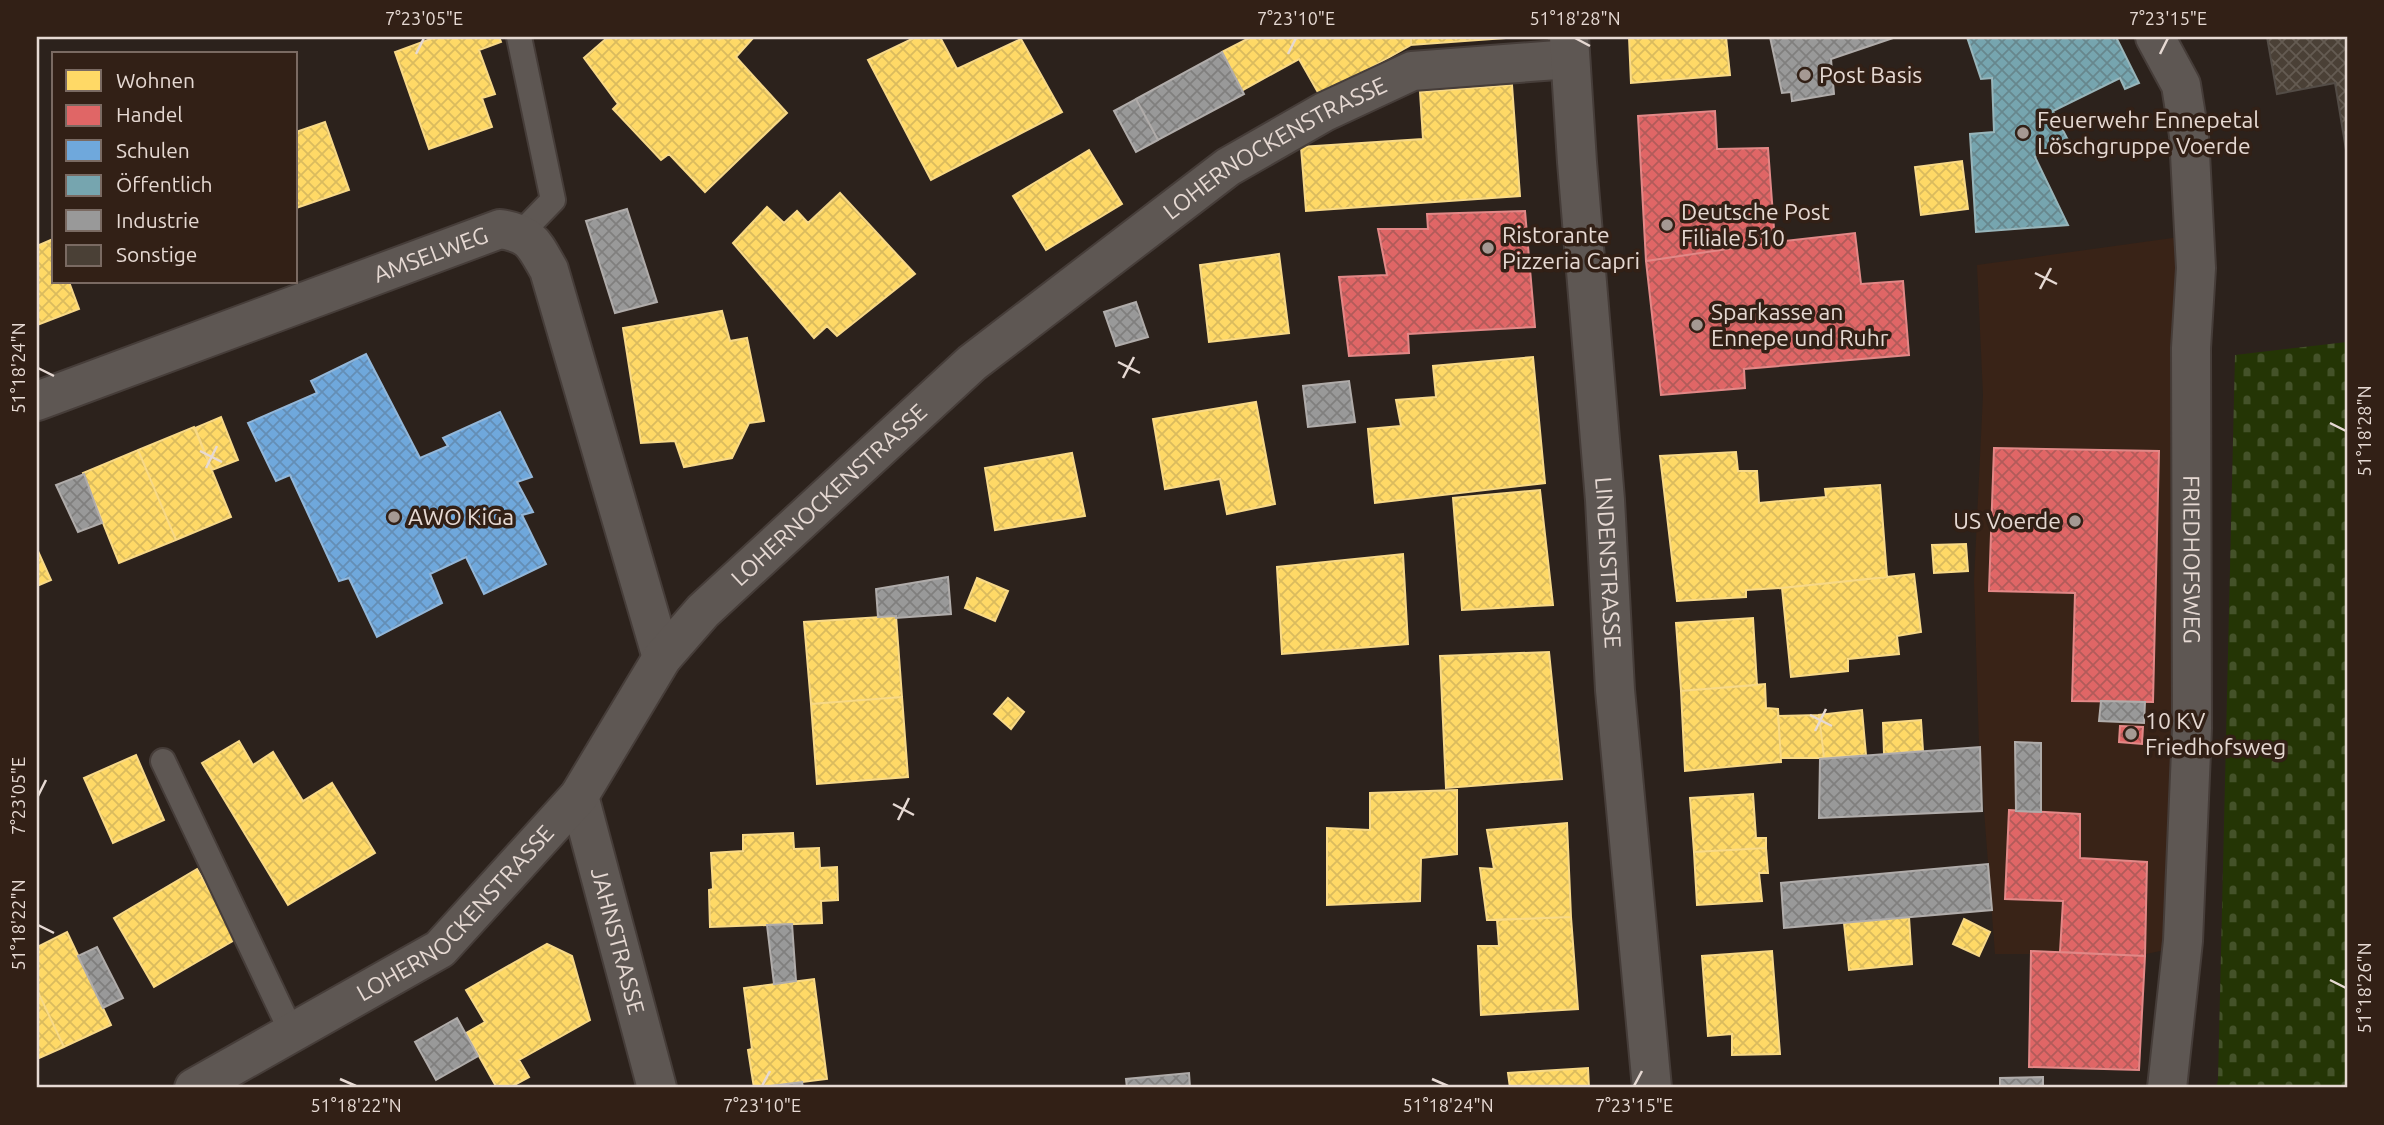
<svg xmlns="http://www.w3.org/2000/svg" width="2384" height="1125" font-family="Ubuntu,sans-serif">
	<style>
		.built { fill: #392317 }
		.cemetery { fill: url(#cemetery-stones) }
		.homes { fill: url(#homes-cross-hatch); stroke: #f8d987; stroke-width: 2 }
		.shops { fill: url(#shops-cross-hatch); stroke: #e28887; stroke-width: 2 }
		.schools { fill: url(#schools-cross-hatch); stroke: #93b7d9; stroke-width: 2 }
		.public { fill: url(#public-cross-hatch); stroke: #98b5ba; stroke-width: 2 }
		.industry { fill: url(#industry-cross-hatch); stroke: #b0acaa; stroke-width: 2 }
		.building { fill: url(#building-cross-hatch); stroke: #534c46; stroke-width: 2 }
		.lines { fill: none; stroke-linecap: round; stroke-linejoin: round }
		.lane-casing { stroke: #463d39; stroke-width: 28 }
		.street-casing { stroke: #463d39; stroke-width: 42 }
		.secondary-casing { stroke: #463d39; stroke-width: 42 }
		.lane { stroke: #5e5753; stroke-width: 24 }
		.street { stroke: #5e5753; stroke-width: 38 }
		.secondary { stroke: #5e5753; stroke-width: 38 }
		.ticks { fill: none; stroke: #e6d9d3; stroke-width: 2.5 }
		.poi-dot { fill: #a59993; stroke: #322016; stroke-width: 2.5 }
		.labels { text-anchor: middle; stroke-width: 7; stroke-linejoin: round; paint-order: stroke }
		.poi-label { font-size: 23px; fill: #e6d9d3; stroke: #322016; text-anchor: start }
		.street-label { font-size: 23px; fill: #e6d9d3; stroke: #322016 }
		.neatline { fill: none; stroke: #e6d9d3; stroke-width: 2.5 }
		.ticks-label { font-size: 18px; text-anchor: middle; fill: #e6d9d3 }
	</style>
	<defs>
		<pattern id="cemetery-stones" width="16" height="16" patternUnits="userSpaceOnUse" patternTransform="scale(1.75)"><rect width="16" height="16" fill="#243505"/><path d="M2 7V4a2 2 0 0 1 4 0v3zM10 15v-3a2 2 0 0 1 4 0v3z" fill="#445229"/></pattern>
		<pattern id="homes-cross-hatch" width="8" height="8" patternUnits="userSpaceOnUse" patternTransform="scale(1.75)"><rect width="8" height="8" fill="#ffd966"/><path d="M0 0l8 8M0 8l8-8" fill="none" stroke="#dabb5e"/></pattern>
		<pattern id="shops-cross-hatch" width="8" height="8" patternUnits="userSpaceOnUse" patternTransform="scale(1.75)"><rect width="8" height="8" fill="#e06666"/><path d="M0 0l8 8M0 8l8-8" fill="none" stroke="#b25b5a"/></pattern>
		<pattern id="schools-cross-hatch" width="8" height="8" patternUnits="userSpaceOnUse" patternTransform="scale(1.75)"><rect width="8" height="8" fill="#6fa8dc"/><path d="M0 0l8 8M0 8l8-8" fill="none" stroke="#648eb5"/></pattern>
		<pattern id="public-cross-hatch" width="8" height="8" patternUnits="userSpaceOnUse" patternTransform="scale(1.75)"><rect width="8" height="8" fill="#76a5af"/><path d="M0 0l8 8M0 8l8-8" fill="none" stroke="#67878d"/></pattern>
		<pattern id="industry-cross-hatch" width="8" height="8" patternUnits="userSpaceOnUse" patternTransform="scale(1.75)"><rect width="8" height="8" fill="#999"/><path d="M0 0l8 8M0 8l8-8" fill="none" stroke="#807f7e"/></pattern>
		<pattern id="building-cross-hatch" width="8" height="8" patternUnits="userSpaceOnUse" patternTransform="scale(1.75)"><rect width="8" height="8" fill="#4a4036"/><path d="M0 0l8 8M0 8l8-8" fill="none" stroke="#645b52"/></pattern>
	</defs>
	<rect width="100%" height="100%" fill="#2c221c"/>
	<path class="built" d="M2187 236 2185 539 2165 950 2146 954H1995L1979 745 1974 581 1983 395 1977 265Z"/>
	<path class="cemetery" d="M2347 342V1088H2216L2218 1080 2235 355Z"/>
	<path class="homes" d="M436 37H499L501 42 479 50 495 94 482 98 492 127 429 149 395 52Z
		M608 37H716L719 40 722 37H754L736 57 787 113 705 192 669 154 661 160 613 109 618 104 584 58Z
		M916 37H940L957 69 1021 39 1062 112 931 180 868 60Z
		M1251 37H1411V45L1320 96 1299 59 1241 91 1222 52Z
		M1411 37H1505V38L1411 45Z
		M1629 37H1726L1730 75 1631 83Z
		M1512 85 1520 196 1306 211 1301 147 1423 139 1420 92Z
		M325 122 349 190 296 208V132Z
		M1089 150 1122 204 1046 250 1013 196Z
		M1962 161 1968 209 1921 215 1915 167Z
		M840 193 915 274 837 336 827 326 814 338 733 243 767 207 784 223 797 211 808 223Z
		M53 239 54 282H69L79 309 37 325V246Z
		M1279 254 1289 333 1209 342 1200 265Z
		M722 311 730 341 747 338 764 421 749 423 732 458 684 467 675 441 641 443 623 328Z
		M1533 357 1545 483 1375 503 1368 429 1401 426 1396 400 1436 397 1433 366Z
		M1256 402 1275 504 1227 514 1220 479 1165 489 1153 419Z
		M221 417 238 460 212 470 195 428Z
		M194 427 231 517 176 540 138 450Z
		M138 450 176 540 119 563 83 473Z
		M1736 452 1738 471H1757L1759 503 1826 497 1825 489 1880 485 1887 577 1782 588 1746 590V597L1677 601 1660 456Z
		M1072 453 1085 516 995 530 985 468Z
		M1540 490 1553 605 1462 610 1453 498Z
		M1966 544 1968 571 1934 573 1932 545Z
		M37 549 51 580 37 586Z
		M1403 554 1408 644 1282 654 1277 567Z
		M1914 574 1921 632 1897 636 1899 654 1848 659V671L1791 677 1782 588Z
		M977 578 1008 591 995 621 965 608Z
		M896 616 902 697 811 704 804 622Z
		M1753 618 1757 685 1681 691 1676 623Z
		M1549 652 1562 779 1446 788 1440 656Z
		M1765 684 1766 708 1778 709 1781 762 1685 771 1681 691Z
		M902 697 908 777 817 784 811 704Z
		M1008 698 1024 712 1011 729 994 714Z
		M1862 710 1866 755 1824 758 1819 715Z
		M1819 715 1824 758H1781L1778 716Z
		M1921 720 1923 751 1884 754 1883 723Z
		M239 741 253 765 273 752 303 801 332 783 375 853 288 905 202 763Z
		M136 755 164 820 113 843 84 778Z
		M1457 790V854L1421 858 1420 901 1327 905V828L1370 830V793Z
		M1753 794 1756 838H1766V848L1694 852 1690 798Z
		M1567 823 1571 917 1487 920 1480 868 1494 869 1487 830Z
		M793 833 794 849 819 848 820 868 837 867 838 900 821 901 822 923 710 927 709 890 713 889 711 853 743 851V835Z
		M1766 848 1768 873H1759L1762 901 1697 905 1694 852Z
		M197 869 238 938 154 987 114 918Z
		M1571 917 1578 1009 1481 1015 1478 946H1499L1497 920Z
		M1909 917 1912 964 1849 970 1844 923Z
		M1964 919 1990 932 1979 956 1953 944Z
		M67 932 111 1025 64 1047 37 990V947Z
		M547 944 572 956 590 1020 519 1060 529 1077 509 1088H497L466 1033 485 1022 466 990Z
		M1772 951 1780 1054 1732 1055V1034L1708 1036 1702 956Z
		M814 979 827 1079 754 1088 748 1050 752 1049 744 988Z
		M37 990 64 1047 37 1059Z
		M1588 1068 1589 1088H1510L1508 1073Z"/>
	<path class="shops" d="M1715 111 1717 149 1768 148 1775 242 1646 261 1638 116Z
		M1525 211 1535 327 1408 334 1409 353 1349 356 1339 277 1387 275 1378 229H1428L1427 214Z
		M1855 233 1861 284 1903 281 1909 355 1744 369 1745 388 1661 395 1646 261 1775 242Z
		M1994 448 2159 451 2153 702 2072 701 2075 593 1989 591Z
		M2120 726 2143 727 2142 744 2119 742Z
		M2009 810 2080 814V858L2147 862 2145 956 2060 952 2063 901 2005 899Z
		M2031 951 2145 956 2139 1070 2029 1067Z"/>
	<path class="schools" d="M366 354 420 458 448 446 443 438 500 412 532 477 517 482 533 512 522 515 546 564 484 594 466 557 430 574 442 603 377 637 349 578 339 581 290 475 276 481 248 423 317 393 311 381Z"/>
	<path class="public" d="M1967 37H2116L2139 83 2125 89 2120 78 2053 111 2068 140 2035 157 2068 225 1976 232 1970 134 1994 132 1992 78 1981 79Z"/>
	<path class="industry" d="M1770 37H1896L1831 59 1834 94 1792 101 1791 92 1782 93Z
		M1222 52 1244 94 1158 140 1136 99Z
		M1136 99 1158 140 1136 152 1114 111Z
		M627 209 657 302 615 313 586 221Z
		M1136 302 1148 337 1116 346 1104 312Z
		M1349 381 1355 422 1308 427 1303 386Z
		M84 474 102 523 78 532 56 485Z
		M948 577 951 614 896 618V616L878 617 876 589Z
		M2101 701 2145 702 2144 723 2099 721Z
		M2015 742 2041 743V812L2016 811Z
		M1980 747 1982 811 1819 818 1820 759Z
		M1988 864 1992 910 1784 928 1781 883Z
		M792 924 796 981 774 984 767 925Z
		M97 947 123 998 103 1008 78 956Z
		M457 1018 478 1056 436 1080 415 1042Z
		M1189 1073 1190 1088H1127L1126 1079Z
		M2043 1077V1088H2000V1078Z
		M802 1082 803 1088H754Z"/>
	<path class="building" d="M2267 37H2347V156L2335 83 2277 94Z"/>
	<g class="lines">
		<g class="lane-casing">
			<path id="lane" d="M519 37 553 200 521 233
				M163 761 292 1033"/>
		</g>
		<g class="street-casing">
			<g id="street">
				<path id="s1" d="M2155 37 2181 85 2189 135 2196 268 2191 348 2192 728 2183 941 2167 1088"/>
				<path id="s2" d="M37 401 500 229C532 234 534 244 549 270L662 658"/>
				<path id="s3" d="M579 796 657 1088"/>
				<path id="s4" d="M194 1088 440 949 579 796 662 658 703 611 972 363 1228 167 1324 112 1412 71 1570 59"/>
			</g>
		</g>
		<g class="secondary-casing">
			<g id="secondary">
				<path id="s5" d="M1569 37 1577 162 1605 500 1615 690 1652 1088"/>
			</g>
		</g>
		<use href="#lane" class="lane"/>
		<use href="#street" class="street"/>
		<use href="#secondary" class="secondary"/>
	</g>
	<path class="ticks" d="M1575 38 1590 46M416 54 424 38M1288 54 1296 38M2160 54 2168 38M2035 273 2057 284M2040 289 2051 268M1118 362 1140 373M38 368 54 376M1123 378 1134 357M2330 423 2346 431M200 451 222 462M206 468 217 446M1810 715 1832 726M1815 731 1826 709M38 796 46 780M893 804 914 815M898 820 909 798M38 925 54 933M2330 980 2346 988M340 1079 356 1086M1432 1079 1448 1086M762 1086 770 1071M1634 1086 1642 1071"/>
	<g class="poi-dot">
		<circle cx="1805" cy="75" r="7"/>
		<circle cx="2023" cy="133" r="7"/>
		<circle cx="1667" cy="225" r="7"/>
		<circle cx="1488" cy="248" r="7"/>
		<circle cx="1697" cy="325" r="7"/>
		<circle cx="394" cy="517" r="7"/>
		<circle cx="2075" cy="521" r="7"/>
		<circle cx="2131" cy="734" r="7"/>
	</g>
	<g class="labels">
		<g class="poi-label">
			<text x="1819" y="83">Post Basis</text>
			<text x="2037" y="128">Feuerwehr Ennepetal<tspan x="2037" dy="26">Löschgruppe Voerde</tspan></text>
			<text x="1681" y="220">Deutsche Post<tspan x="1681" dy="26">Filiale 510</tspan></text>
			<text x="1502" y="243">Ristorante<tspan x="1502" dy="26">Pizzeria Capri</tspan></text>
			<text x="1711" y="320">Sparkasse an<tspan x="1711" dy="26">Ennepe und Ruhr</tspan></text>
			<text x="408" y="525">AWO KiGa</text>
			<text x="2061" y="529" text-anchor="end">US Voerde</text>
			<text x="2145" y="729">10 KV<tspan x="2145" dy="26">Friedhofsweg</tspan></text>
		</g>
		<g class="street-label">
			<text dy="8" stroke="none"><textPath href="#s4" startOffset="1451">LOHERNOCKENSTRASSE</textPath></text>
			<text dy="8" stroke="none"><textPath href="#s2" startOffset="420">AMSELWEG</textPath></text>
			<text dy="8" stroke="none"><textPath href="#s4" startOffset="884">LOHERNOCKENSTRASSE</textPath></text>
			<text dy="8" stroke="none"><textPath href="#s1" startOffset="530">FRIEDHOFSWEG</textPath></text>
			<text dy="8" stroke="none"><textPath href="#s5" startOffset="527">LINDENSTRASSE</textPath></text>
			<text dy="8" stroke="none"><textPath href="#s4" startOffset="317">LOHERNOCKENSTRASSE</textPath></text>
			<text dy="8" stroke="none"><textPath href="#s3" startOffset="150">JAHNSTRASSE</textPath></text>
		</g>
	</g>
	<rect width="2384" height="1125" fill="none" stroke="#322016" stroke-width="77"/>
	<rect x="52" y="52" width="245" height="231" fill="#322016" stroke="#7a6a62" stroke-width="2"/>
	<rect x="66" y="70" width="35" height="21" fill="#ffd966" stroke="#7a6a62" stroke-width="2"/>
	<text x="116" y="88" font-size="21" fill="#e6d9d3">Wohnen</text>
	<rect x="66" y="105" width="35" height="21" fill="#e06666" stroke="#7a6a62" stroke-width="2"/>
	<text x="116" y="122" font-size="21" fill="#e6d9d3">Handel</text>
	<rect x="66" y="140" width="35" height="21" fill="#6fa8dc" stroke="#7a6a62" stroke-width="2"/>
	<text x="116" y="158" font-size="21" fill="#e6d9d3">Schulen</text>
	<rect x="66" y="175" width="35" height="21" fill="#76a5af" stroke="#7a6a62" stroke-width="2"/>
	<text x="116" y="192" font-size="21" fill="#e6d9d3">Öffentlich</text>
	<rect x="66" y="210" width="35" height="21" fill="#999999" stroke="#7a6a62" stroke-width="2"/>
	<text x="116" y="228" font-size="21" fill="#e6d9d3">Industrie</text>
	<rect x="66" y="245" width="35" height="21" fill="#4a4036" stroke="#7a6a62" stroke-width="2"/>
	<text x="116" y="262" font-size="21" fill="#e6d9d3">Sonstige</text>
	<rect x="38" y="38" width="2308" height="1048" class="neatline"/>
	<g class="ticks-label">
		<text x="424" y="25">7°23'05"E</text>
		<text x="1296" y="25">7°23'10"E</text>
		<text x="1575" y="25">51°18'28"N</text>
		<text x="2168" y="25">7°23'15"E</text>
		<text transform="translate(19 368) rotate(-90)" y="6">51°18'24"N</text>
		<text transform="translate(2365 431) rotate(-90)" y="6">51°18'28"N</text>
		<text transform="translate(19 796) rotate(-90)" y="6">7°23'05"E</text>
		<text transform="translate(19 925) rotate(-90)" y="6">51°18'22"N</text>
		<text transform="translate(2365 988) rotate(-90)" y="6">51°18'26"N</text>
		<text x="356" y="1112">51°18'22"N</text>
		<text x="762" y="1112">7°23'10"E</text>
		<text x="1448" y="1112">51°18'24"N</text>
		<text x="1634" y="1112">7°23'15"E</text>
	</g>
</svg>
